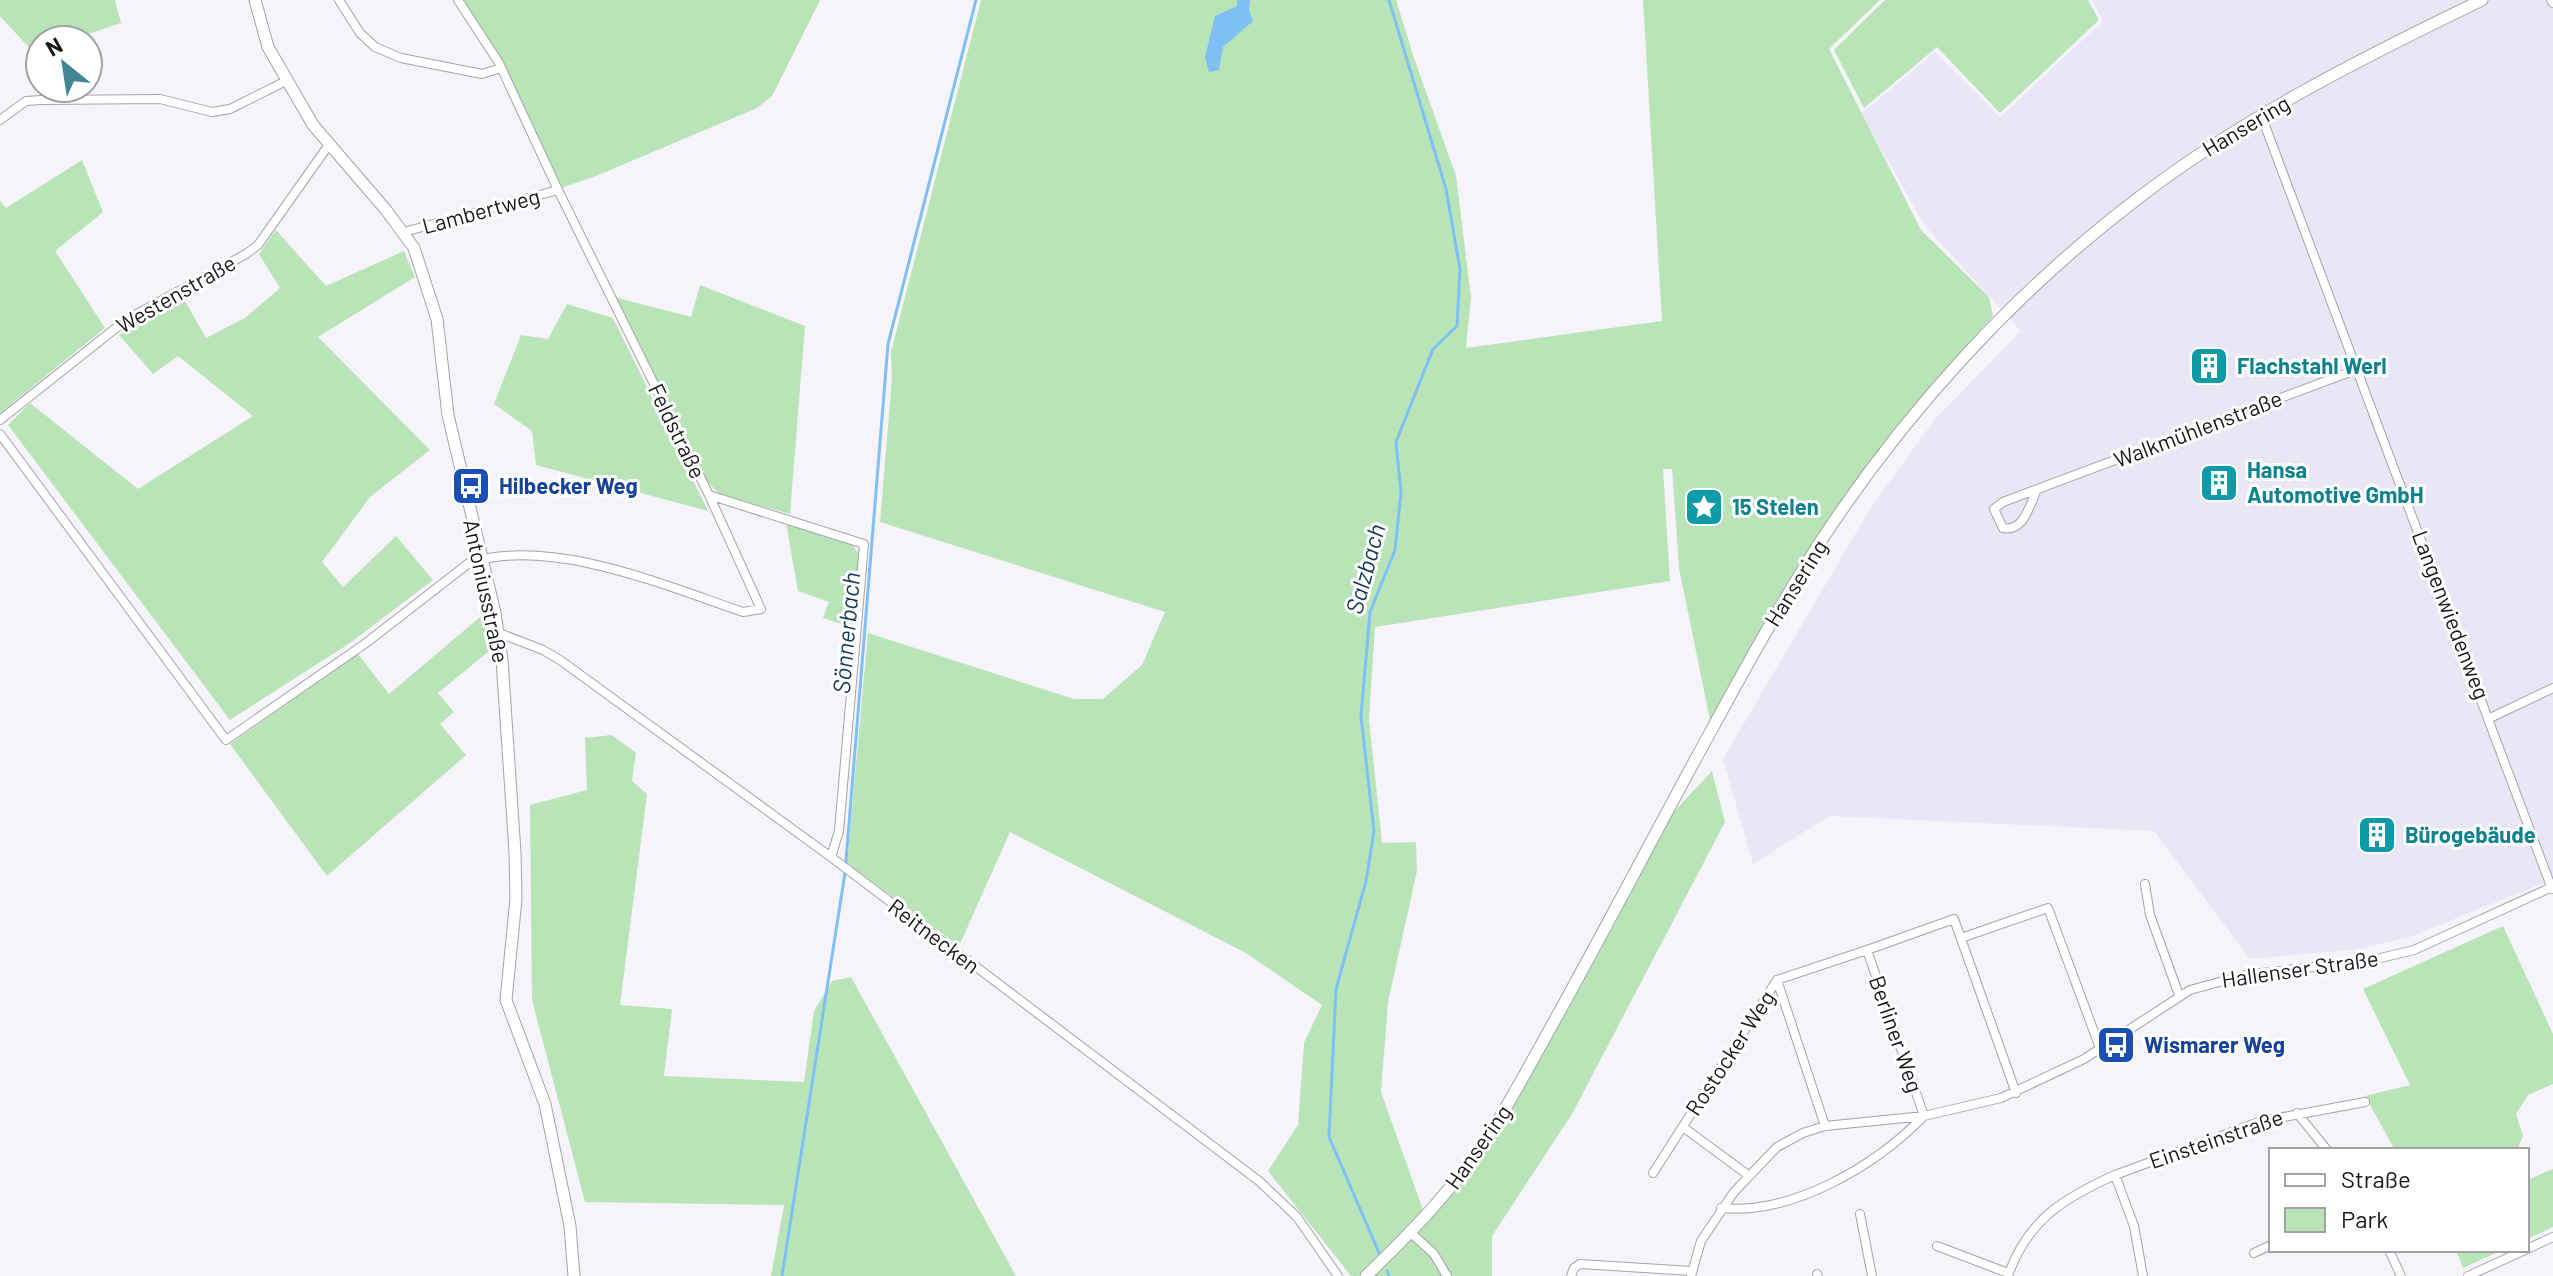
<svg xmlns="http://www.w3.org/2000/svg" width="2553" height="1276" font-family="Barlow,sans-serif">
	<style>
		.built { fill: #eae6f5 }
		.green { fill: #b9e4b7 }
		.water { fill: #7ec0f5 }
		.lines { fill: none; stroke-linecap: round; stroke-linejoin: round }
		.stream { stroke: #7ec0f5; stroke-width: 3 }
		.street-casing { stroke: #a5a3aa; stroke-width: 10 }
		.secondary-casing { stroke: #a5a3aa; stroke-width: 13 }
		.street { stroke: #fff; stroke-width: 8 }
		.secondary { stroke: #fff; stroke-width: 11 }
		.labels { text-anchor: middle; stroke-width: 6; stroke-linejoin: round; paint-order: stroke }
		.street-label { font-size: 22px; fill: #18171a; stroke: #fff }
		.culture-label { font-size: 22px; font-weight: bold; fill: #0d838f; stroke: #fff; text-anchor: start }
		.transit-label { font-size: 22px; font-weight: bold; fill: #164399; stroke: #fff; text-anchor: start }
		.water-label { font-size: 24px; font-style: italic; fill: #143853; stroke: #fff }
	</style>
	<rect width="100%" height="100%" fill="#f6f3fb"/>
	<path class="built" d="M2092 0H2553V879L2410 937 2360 949 2250 959 2154 831 1829 816 1753 864 1723 759 1870 509 1935 419 2021 331 1926 227 1861 114 1935 52 2000 117 2103 21Z"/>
	<path class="green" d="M0 0H115L121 23 71 40H40V51L34 53 0 16Z
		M461 0H820L772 96 757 108 596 176 558 189 531 125Z
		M981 0H1396L1414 58 1456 176 1471 297 1466 348 1662 321 1643 0H1880L1829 49 1921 230 1989 297 1993 316 1891 434 1813 544 1710 720 1679 568 1672 469H1663L1670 581 1375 627 1369 719 1382 843 1416 842 1417 871 1388 1002 1381 1092 1423 1210 1470 1155 1530 1054 1642 846 1712 771 1725 822 1572 1114 1492 1236V1276H1351L1268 1171 1298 1125 1304 1043 1322 1005 1246 953 1010 832 959 946 847 863 868 633 1074 699H1103L1142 665 1165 612 880 522 892 378 891 352Z
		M1885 0H2088L2099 20 2000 113 1937 47 1864 108 1834 50Z
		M82 160 103 212 55 251 105 328 0 413V201L6 208Z
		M276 230 326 286 404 251 415 277 318 337 430 450 370 497 322 562 343 587 396 536 433 580 350 643 230 720 8 425 30 403 138 489 253 416 178 356 153 374 119 335 182 296 206 338 245 318 280 288 259 254Z
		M700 285 805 326 790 514 719 494 708 482 614 297 691 317Z
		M567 304 613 318 708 511 536 465 532 431 494 404 521 335 548 339Z
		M786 523 851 542 859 555 851 627 823 618 829 602 798 591Z
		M486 612 494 647 438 693 454 712 440 724 466 755 327 876 230 744 358 654 389 694Z
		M612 735 636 753 632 781 647 794 620 1005 672 1009 664 1076 804 1082 814 1011 832 981 851 977 1016 1276H771L784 1205 585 1202 532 1000 530 805 587 790 585 738Z
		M2503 926 2553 1034V1084L2528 1095 2516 1114 2523 1136 2517 1150H2395L2365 1096 2410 1085 2363 989Z
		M2553 1169V1227L2527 1239V1180Z
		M2456 1250H2502L2463 1268Z"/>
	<path class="water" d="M1237 0H1250L1249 10 1253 21 1223 47 1219 70 1209 72 1205 57 1215 16 1237 6Z"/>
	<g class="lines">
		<path class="stream" d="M1380 1255 1329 1137 1336 989 1366 881 1374 831 1361 716 1370 612 1395 550 1401 493 1396 442 1433 349 1457 326 1460 269 1446 189 1389 0
			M1387 1271 1389 1276
			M782 1276 845 873 888 344 976 0"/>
		<g class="street-casing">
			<path id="street" d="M339 0 360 33 375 47 401 58 482 74 501 68
				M2551 0 2553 3
				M2261 115 2552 889
				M0 120 26 101 42 100 160 99 212 112 230 109 286 81
				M404 232 558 190
				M0 420 126 320 246 254 258 245 328 146
				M0 434 226 740 366 643 469 563C550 536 666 586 743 612L761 609 709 495 558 190 499 63 458 0
				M2037 490C2029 506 2024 532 2003 528L1994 509 2003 502 2358 369
				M709 495 864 544 839 831 831 857
				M499 633 543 650 560 660 831 857 1259 1181 1297 1217 1338 1276
				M2490 718 2553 688
				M2145 884 2150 915 2179 995
				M1961 938 2048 908 2100 1048
				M1867 950 1954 919 2016 1093
				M1777 980 1825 1126
				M2297 1113 2327 1150
				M1683 1127 1748 1175
				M1653 1173 1777 980
				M2115 1175 2262 1121 2365 1102
				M1721 1208C1793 1215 1875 1166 1924 1116L1867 950 1777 980
				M1860 1214 1872 1276
				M1411 1233 1434 1254 1447 1276
				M1937 1246 2008 1273
				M2527 1249 2553 1237
				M2389 1250 2401 1276
				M2254 1253 2271 1245
				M1817 1274 1818 1276
				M1571 1276 1574 1268 1580 1264 1692 1271
				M1691 1276 1701 1241 1734 1192 1777 1147 1803 1133 1825 1126 1924 1116 2001 1098 2084 1059 2190 990 2245 975 2372 960 2414 950 2552 887
				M2008 1276C2027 1220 2064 1198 2115 1175L2134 1226 2143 1276
				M2468 1276 2525 1250"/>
		</g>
		<g class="secondary-casing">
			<path id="secondary" d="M255 0 268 47 313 125 386 210 414 248 437 319 448 415 495 613 502 660 515 852 516 899 506 1000 545 1104 570 1226 574 1276
				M1366 1276C1414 1230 1458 1184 1494 1128 1564 1008 1628 884 1694 762 1734 689 1773 616 1817 547 1903 414 2014 292 2141 196 2246 116 2364 57 2482 0"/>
		</g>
		<use href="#street" class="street"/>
		<use href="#secondary" class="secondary"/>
	</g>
	<defs>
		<g id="building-square" transform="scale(2)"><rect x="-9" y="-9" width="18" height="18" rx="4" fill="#0f9aa8" stroke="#fff"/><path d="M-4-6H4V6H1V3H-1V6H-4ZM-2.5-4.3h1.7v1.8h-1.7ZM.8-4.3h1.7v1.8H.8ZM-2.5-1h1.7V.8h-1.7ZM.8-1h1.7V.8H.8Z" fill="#fff"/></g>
		<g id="bus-square" transform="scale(2)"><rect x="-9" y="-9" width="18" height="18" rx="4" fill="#1a4fb4" stroke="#fff"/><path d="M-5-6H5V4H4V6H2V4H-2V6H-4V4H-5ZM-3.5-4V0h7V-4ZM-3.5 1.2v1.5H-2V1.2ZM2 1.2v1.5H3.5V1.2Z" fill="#fff"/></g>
		<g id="sight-square" transform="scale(2)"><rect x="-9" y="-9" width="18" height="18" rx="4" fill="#0f9aa8" stroke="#fff"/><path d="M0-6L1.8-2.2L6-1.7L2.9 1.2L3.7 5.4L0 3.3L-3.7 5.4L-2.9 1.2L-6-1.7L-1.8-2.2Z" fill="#fff"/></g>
	</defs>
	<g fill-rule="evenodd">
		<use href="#building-square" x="2209" y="366"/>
		<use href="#building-square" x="2219" y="483"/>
		<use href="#bus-square" x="471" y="486"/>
		<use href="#sight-square" x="1704" y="507"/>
		<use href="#building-square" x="2377" y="835"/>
		<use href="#bus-square" x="2116" y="1045"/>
	</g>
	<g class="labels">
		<g class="street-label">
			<text transform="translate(2246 126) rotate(-31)" y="8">Hansering</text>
			<text transform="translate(481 211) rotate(-15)" y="8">Lambertweg</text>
			<text transform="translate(176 294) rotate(-30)" y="8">Westenstraße</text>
			<text transform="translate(2198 429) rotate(-21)" y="8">Walkmühlenstraße</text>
			<text transform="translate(677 431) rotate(64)" y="8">Feldstraße</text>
			<text transform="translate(1796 583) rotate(-58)" y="8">Hansering</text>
			<text transform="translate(486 591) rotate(78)" y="8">Antoniusstraße</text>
			<text transform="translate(2451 615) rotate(69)" y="8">Langenwiedenweg</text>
			<text transform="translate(934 936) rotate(37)" y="8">Reitnecken</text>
			<text transform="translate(2300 969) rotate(-8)" y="8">Hallenser Straße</text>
			<text transform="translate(1896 1034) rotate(71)" y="8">Berliner Weg</text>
			<text transform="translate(1730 1053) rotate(-57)" y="8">Rostocker Weg</text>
			<text transform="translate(2216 1139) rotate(-19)" y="8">Einsteinstraße</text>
			<text transform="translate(1478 1147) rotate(-55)" y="8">Hansering</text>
		</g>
		<g class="culture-label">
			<text x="2237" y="374">Flachstahl Werl</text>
			<text x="2247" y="478">Hansa<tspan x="2247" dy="25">Automotive GmbH</tspan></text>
			<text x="1732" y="515">15 Stelen</text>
			<text x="2405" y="843">Bürogebäude</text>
		</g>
		<g class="transit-label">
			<text x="499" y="494">Hilbecker Weg</text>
			<text x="2144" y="1053">Wismarer Weg</text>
		</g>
		<g class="water-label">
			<text transform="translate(1366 569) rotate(-75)" y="8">Salzbach</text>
			<text transform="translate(847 633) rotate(-85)" y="8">Sönnerbach</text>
		</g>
	</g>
	<rect x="2269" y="1148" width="260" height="104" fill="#ffffff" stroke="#a3a2a3" stroke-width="2"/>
	<rect x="2285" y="1174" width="40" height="12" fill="#ffffff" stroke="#a3a2a3" stroke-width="2"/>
	<text x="2341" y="1188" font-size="24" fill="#18171a">Straße</text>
	<rect x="2285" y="1208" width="40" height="24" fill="#b9e4b7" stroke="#a3a2a3" stroke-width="2"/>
	<text x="2341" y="1228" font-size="24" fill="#18171a">Park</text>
	<g transform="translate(64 64) rotate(330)"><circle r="38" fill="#ffffff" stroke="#a3a2a3" stroke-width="2"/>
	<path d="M0-6L14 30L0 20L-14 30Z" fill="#438795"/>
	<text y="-12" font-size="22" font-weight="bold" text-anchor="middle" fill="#18171a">N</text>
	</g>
</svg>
